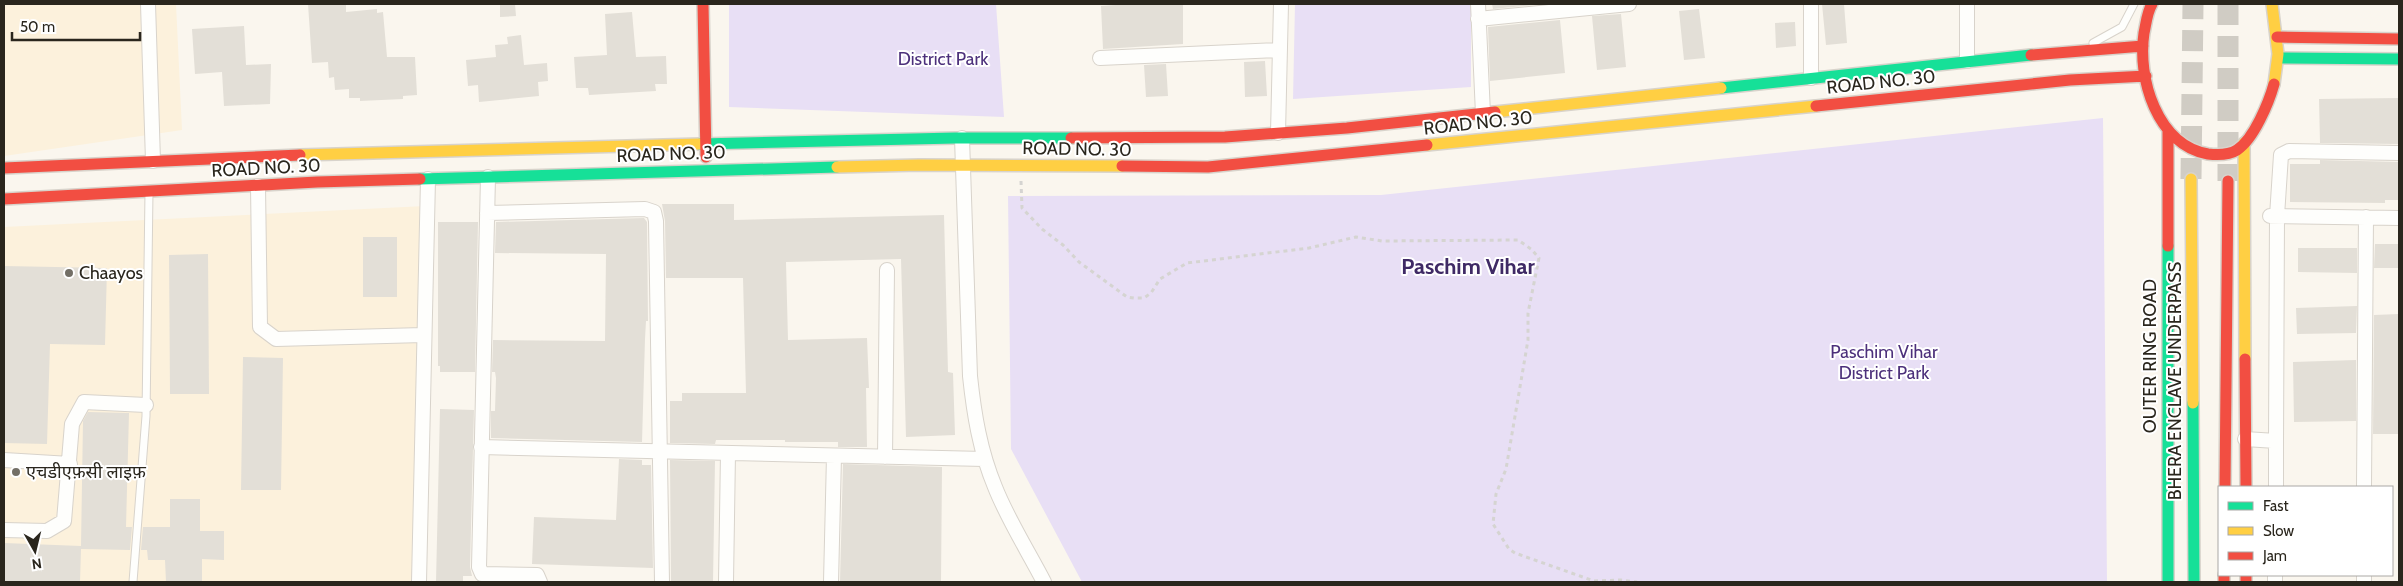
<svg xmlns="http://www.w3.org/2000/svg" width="2403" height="586" font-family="Cabin,'Noto Sans Devanagari',sans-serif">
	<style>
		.built { fill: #fcf1dc }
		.green { fill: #e8dff5 }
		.building { fill: #e3dfd7 }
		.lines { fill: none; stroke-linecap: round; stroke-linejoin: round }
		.primary-tunnel { stroke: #d0ccc4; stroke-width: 21; stroke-dasharray: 21 11; stroke-linecap: butt }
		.lane-casing { stroke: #d8d3cb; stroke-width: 9 }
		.street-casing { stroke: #d8d3cb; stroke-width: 16 }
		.fast-casing { stroke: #d8d3cb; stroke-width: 14 }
		.slow-casing { stroke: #d8d3cb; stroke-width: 14 }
		.jam-casing { stroke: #d8d3cb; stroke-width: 14 }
		.path { stroke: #d5d4d1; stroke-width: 3; stroke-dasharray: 4 4; stroke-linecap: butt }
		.lane { stroke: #fefefc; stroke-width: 7 }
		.street { stroke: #fefefc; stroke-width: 14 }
		.fast { stroke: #16e098; stroke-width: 11 }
		.slow { stroke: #ffcf43; stroke-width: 11 }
		.jam { stroke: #f24e42; stroke-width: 11 }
		.poi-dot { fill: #736f66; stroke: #fff; stroke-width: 2 }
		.labels { text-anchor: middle; stroke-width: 4; stroke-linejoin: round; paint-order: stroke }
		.park-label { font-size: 18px; fill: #4c307b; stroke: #fff }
		.street-label { font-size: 18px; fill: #2a261d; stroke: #fff }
		.poi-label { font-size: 18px; fill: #2a261d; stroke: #fff; text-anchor: start }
		.district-label { font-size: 22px; font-weight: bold; fill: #3f2a65; stroke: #fff }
	</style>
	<rect width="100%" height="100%" fill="#faf6ee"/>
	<path class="built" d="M4 4H176L182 130 4 156Z
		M425 206 419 582H4V227Z"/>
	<path class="green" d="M729 4H996L1004 117 729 107Z
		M1295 4H1471V87L1293 99Z
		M2103 118 2107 582H1082L1011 449 1008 196 1381 195Z"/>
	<path class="building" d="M308 4H346V12L377 9V13L383 12 387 57H415L417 95 403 96V99L360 101V98H349V89L335 90 334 77 329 78 328 62 312 63Z
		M500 4H515L516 16 500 17Z
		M1130 4H1183V44L1103 49 1101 6Z
		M1492 4H1543L1493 9Z
		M1822 4H1844L1847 43 1826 45Z
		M1699 9 1705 58 1684 60 1679 11Z
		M632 12 636 57 666 56 667 84H655L656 91 589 95 588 88H576L574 57 607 55 605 14Z
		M1621 14 1626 67 1597 70 1592 16Z
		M1560 20 1565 73 1490 81 1488 27Z
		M1795 22 1796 46 1776 48 1775 23Z
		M244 26 246 65 271 64 270 104 224 106 222 72 195 74 192 29Z
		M521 35 524 65 547 63 548 81 538 82 539 96 479 102 478 85 468 86 466 60 496 57 495 45 508 44 507 37Z
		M1265 61 1267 96 1245 97 1244 62Z
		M1166 64 1168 96 1146 97 1144 65Z
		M2398 98 2399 144 2320 143 2319 99Z
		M2320 160 2399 162V200H2385V203L2290 202V164H2320Z
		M662 204H734V220L944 215 948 372 953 373 955 435 906 437 901 259 786 262 788 340 867 338 869 388H866L867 447H838V442H785V440H716L715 444 670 443V401H682V393H746L743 278H666L665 221Z
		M644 218 647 222 648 321H646L645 339 642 442 491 438V411H495L496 378 495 372H492L493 340 605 341 606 254 495 253 496 222Z
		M438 222H478L475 372H440V366H438Z
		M363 237H397V297H363Z
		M2375 244H2399V268H2374Z
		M2298 248H2357V273L2298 272Z
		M208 254 209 394H170L169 255Z
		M4 266 107 268 105 345 50 344 47 444 4 443Z
		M2357 306 2356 333 2297 334 2296 308Z
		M2399 314V434H2373L2374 315Z
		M243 357 283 358 281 490H241Z
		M2356 360V421L2294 422 2293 362Z
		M440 409 474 410 470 567 472 576H463V582H436Z
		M88 412 129 413 126 527H132L130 550 81 549 80 582H4V543L81 546 83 421Z
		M619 459 642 460V465H651L653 568 532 564 534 517 616 520Z
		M670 460 715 461 713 582H671Z
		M843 464 942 467 941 582H840Z
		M170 499H200V531H224V560L202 559V582H166L165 560H148L147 550H141L143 527H170Z"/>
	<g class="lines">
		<path class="primary-tunnel" d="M2228 4V181
			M2191 179 2193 4"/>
		<g class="lane-casing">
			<path id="lane" d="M2093 43 2122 27 2134 4
				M133 582 146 416 149 192"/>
		</g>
		<g class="street-casing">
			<path id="street" d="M148 4 153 161
				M1478 4 1483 114
				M1478 19 1629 4
				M1100 58 1280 50
				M1967 61V4
				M1811 78V4
				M1278 133 1281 4
				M962 138 970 376C974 414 980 451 995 487 1008 520 1028 551 1044 582
				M488 177 479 567 482 574 537 575 540 582
				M258 186 260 327 276 339 423 335
				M487 213 645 209 654 212 656 221 662 582
				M2270 216 2399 218
				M2245 439 2276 441V487
				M2276 441 2277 216 2281 155 2289 151 2399 153
				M481 447 984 459
				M885 457 887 270
				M4 460 70 464
				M2364 487 2366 217
				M4 530 47 531 64 521 72 424 84 402 146 405
				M419 582 428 179
				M726 582 728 453
				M831 582 834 456
				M2275 582V575
				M2364 582V575"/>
		</g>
		<g class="fast-casing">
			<path id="fast" d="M2279 58 2399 59
				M1721 88 2031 55
				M700 144 955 138H1071
				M420 179 837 167
				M2168 246V582
				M2193 403 2194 582"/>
		</g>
		<g class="slow-casing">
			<path id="slow" d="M2272 4 2278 54 2274 84
				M1495 112 1721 88
				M2244 143 2245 359
				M1427 145 1816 106
				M300 155 700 144
				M837 167 919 165 1122 166
				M2191 179 2193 403"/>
		</g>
		<g class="jam-casing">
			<path id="jam" d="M703 4 706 157
				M2152 4C2147 12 2146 24 2144 33 2137 78 2157 145 2208 154 2217 155 2229 155 2237 150 2254 139 2269 102 2274 84
				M2277 37 2399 39
				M2031 55 2143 46
				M1816 106 2070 80 2146 76
				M2168 130V246
				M1071 138 1225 137 1347 128 1495 112
				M1122 166 1208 167 1427 145
				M4 168 300 155
				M4 199 317 182 420 179
				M2245 359 2246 487
				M2225 487 2228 181
				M2224 575V582
				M2246 575V582"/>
		</g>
		<path class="path" d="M1021 181 1022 208 1042 229 1063 245 1079 262 1127 297 1134 298H1144L1151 293 1160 279 1187 263 1309 248 1356 237 1382 241 1518 240 1531 249 1539 258 1528 313V340L1506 469 1496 494 1493 524 1509 549 1515 553 1594 581 1621 580 1637 582"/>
		<use href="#lane" class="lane"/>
		<use href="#street" class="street"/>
		<use href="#fast" class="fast"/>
		<use href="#slow" class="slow"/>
		<use href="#jam" class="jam"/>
	</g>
	<g class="poi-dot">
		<circle cx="69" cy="273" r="5"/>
		<circle cx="16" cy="472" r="5"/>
	</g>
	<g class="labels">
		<g class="park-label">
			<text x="943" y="65">District Park</text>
			<text x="1884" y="358">Paschim Vihar<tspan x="1884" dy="21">District Park</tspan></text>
		</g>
		<g class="street-label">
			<text transform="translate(1881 82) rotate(-6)" y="6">ROAD NO. 30</text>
			<text transform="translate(1478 123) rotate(-6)" y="6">ROAD NO. 30</text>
			<text transform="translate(1077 149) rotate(1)" y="6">ROAD NO. 30</text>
			<text transform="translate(671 154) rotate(-2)" y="6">ROAD NO. 30</text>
			<text transform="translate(266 168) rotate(-3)" y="6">ROAD NO. 30</text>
			<text transform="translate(2150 356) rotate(-90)" y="6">OUTER RING ROAD</text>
			<text transform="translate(2175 381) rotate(-90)" y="6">BHERA ENCLAVE UNDERPASS</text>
		</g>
		<g class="poi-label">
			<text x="79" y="279">Chaayos</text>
			<text x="26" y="478">एचडीएफ़सी लाइफ़</text>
		</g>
		<g class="district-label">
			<text x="1468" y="274">Paschim Vihar</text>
		</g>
	</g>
	<rect width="2403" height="586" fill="none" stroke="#2a261d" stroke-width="10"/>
	<rect x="2218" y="486" width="175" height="90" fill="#ffffff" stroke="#aaa8a5"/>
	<rect x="2228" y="502" width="25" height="8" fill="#16e098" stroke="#aaa8a5"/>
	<text x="2263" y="511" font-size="15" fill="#2a261d">Fast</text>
	<rect x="2228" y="527" width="25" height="8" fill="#ffcf43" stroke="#aaa8a5"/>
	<text x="2263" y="536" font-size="15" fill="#2a261d">Slow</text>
	<rect x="2228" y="552" width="25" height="8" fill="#f24e42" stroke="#aaa8a5"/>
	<text x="2263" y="561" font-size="15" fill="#2a261d">Jam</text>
	<g transform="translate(35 551) rotate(172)" stroke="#ffffff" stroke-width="4" paint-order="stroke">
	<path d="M0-4L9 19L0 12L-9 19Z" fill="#2a261d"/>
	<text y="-8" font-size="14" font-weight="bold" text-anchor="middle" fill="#2a261d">N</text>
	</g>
	<path d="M12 32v8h128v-8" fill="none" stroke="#2a261d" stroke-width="2.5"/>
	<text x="20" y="32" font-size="15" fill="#2a261d" stroke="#ffffff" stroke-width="4" paint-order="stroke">50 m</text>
</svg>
